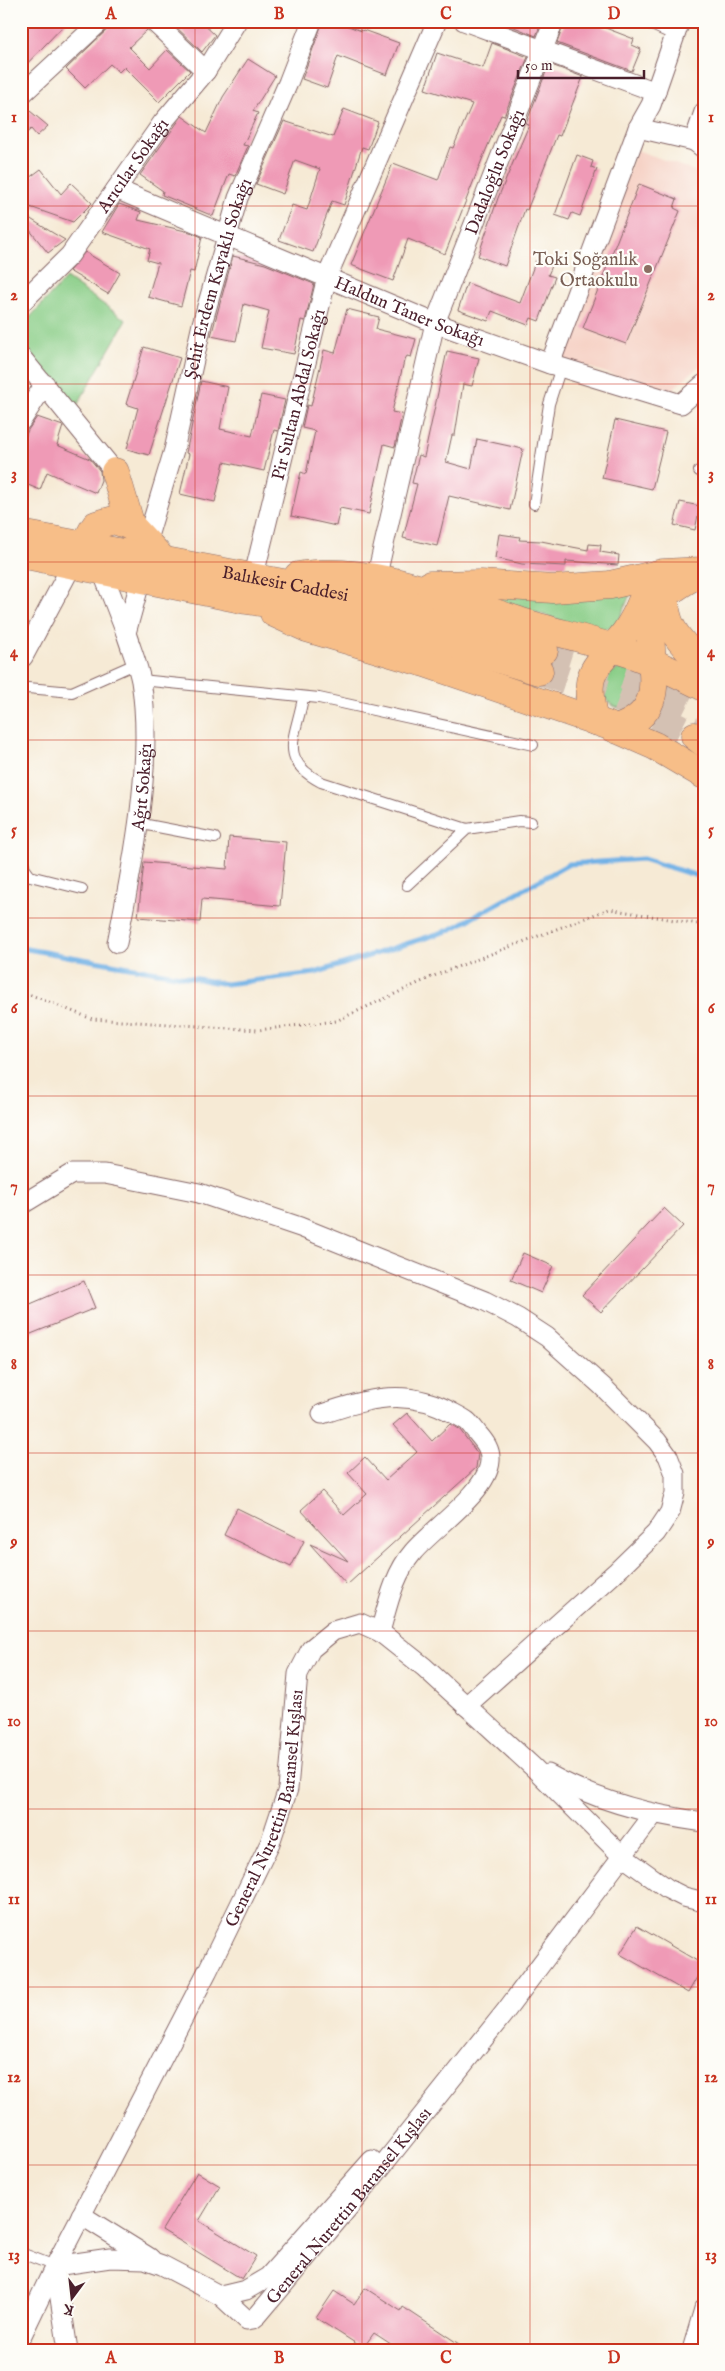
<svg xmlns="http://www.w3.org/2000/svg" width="725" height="2371" font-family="'IM FELL English',serif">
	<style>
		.built { fill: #f6d1c5 }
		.green { fill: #8ace88; stroke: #6a765a }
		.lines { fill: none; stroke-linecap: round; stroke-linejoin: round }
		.stream { stroke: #73b2e6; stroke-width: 5 }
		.building { fill: #ef9ab6 }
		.primary-tunnel { stroke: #d4c1b3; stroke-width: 28; stroke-dasharray: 28 14; stroke-linecap: butt }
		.lane-casing { stroke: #866666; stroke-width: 12 }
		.street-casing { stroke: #866666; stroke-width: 21 }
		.primary-casing { stroke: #866666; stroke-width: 29 }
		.path { stroke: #866666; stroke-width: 3; stroke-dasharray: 1 4; stroke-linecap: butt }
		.lane { stroke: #fff; stroke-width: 10 }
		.street { stroke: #fff; stroke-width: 19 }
		.primary { stroke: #f7be88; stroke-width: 28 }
		.grid { fill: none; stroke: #c8321e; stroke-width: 1; stroke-opacity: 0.55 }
		.education-dot { fill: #8d6e63; stroke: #fdfcf7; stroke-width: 2 }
		.labels { text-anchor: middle; stroke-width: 4.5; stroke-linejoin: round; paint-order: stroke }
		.street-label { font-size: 18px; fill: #4a1f2b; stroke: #fdfcf7 }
		.education-label { font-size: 18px; fill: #785e54; stroke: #fdfcf7; text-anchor: end }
		.neatline { fill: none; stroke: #c8321e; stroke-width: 2 }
		.grid-label { font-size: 16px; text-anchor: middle; font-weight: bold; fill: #c8321e }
	</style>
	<rect width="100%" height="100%" fill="#fdfcf7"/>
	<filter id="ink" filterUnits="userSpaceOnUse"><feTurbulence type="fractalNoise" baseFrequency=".02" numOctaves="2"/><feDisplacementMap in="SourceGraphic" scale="10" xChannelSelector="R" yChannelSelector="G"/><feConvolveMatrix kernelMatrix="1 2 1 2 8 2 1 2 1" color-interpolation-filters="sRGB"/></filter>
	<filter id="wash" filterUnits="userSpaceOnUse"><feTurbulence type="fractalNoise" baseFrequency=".0096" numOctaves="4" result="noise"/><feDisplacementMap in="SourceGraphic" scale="20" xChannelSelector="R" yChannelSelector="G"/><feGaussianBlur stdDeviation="1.12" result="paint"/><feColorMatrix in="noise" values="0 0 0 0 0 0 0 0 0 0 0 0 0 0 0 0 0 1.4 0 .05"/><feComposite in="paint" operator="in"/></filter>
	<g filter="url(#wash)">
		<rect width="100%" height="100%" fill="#f6ead5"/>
		<path class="built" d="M637 150 697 172 704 180V362L668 393 560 358Z"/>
		<path class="green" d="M66 278 126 320 75 409 21 349V327Z
			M633 588 616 627 593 631 485 596Z
			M624 668C638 670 641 677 645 690L627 709C596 709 594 671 624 668Z"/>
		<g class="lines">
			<path class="stream" d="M21 948 226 984 315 973 450 930 569 864 643 859 704 878"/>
		</g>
		<g id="blocks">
			<path class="building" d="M21 21H68L21 70Z
				M116 21H142L147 30 129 47 150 68 167 50 190 71 159 102 124 67 119 72 110 64 85 88 66 69Z
				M170 21H200L215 35 202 52Z
				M323 21H334L362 31 363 30 399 43 387 75 338 56 327 88 302 79Z
				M500 21H542L536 36Z
				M565 21H605L603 27 634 39 632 45 641 49 632 71 557 43Z
				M492 43 528 57 504 116 501 115 483 157 445 254 408 239 393 281 351 265 393 163 438 180 450 147 453 148 472 104 425 89 437 53 483 68Z
				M248 59 275 76 253 111 258 113 243 145 248 146 235 176 229 174 213 216 162 195 163 191 140 175 182 116 206 133 223 97Z
				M549 64 583 77 560 136 557 135 527 210 525 209 505 266 478 256 498 198 529 125 526 124Z
				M21 106H24L48 126 37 136 31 129 21 138Z
				M344 109 378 122 368 149 362 147 344 205 332 201 313 252 279 240 292 205 307 210 320 169 295 160 283 194 256 184 284 121 333 137Z
				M577 155 593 161 591 167 597 169 580 216 572 213 569 220 555 215Z
				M41 169 61 194 71 183 92 203 73 222 30 207 21 196V184Z
				M639 184 677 199 674 208 680 211 626 344 583 328Z
				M119 204 141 212 138 220 190 232 202 237 194 272 190 271 181 306 148 297 158 263 147 260 150 249 102 232Z
				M21 213 53 233 65 240 48 253 21 219Z
				M85 252 120 273 108 294 69 271Z
				M233 256 265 264 314 284 305 321 301 320 294 354 261 348 269 311 244 304 236 341 211 336Z
				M536 260 552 266 548 275 555 277 539 321 531 318 528 325 492 311 488 321 458 310 467 283 520 303Z
				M347 309 379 317 376 329 416 339 411 357 407 356 404 361 392 412 402 414 395 447 384 444 369 514 340 508 336 526 291 516 301 472 306 474 315 431 302 428 307 405 311 406 324 350 335 353Z
				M144 347 180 358 149 455 127 449 138 408 126 404Z
				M447 351 479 358 472 386 463 384 455 435H452L446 462 471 469 477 439 523 449 510 510 449 496 437 546 403 538 417 484 412 483 419 455 424 457Z
				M201 381 228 387 220 429 252 436 261 395 285 400 278 431 274 430 264 471 224 462 215 502 180 494 189 454 186 453Z
				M37 417 63 426 57 445 90 459 100 471 101 480 96 493 47 472 40 490 21 482V447L28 430Z
				M615 420 666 432 652 489 602 478Z
				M680 502 700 506 695 530 674 525Z
				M499 534 520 537 519 540 541 541 588 550 589 544 601 545 600 552 619 555 618 565 566 561V566L522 564 495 558Z
				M229 837 286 842 280 906 202 899 200 922 138 917 144 862 227 869Z
				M664 1208 683 1226 601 1312 582 1295Z
				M523 1253 553 1266 541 1293 511 1280Z
				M84 1281 95 1308 21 1338V1308Z
				M407 1413 432 1441 450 1424 460 1430 478 1454 476 1468 347 1585 310 1544 348 1561 301 1510 322 1491 344 1515 367 1494 348 1473 365 1457 386 1480 417 1452 393 1425Z
				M237 1508 304 1541 291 1567 224 1535Z
				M637 1926 704 1965 688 1993 620 1954Z
				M197 2172 220 2186 199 2221 256 2256 242 2279 162 2230Z
				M365 2288 401 2311 403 2307 468 2350H400L374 2333 363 2348 316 2318 334 2291 354 2304Z"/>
		</g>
	</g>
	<g filter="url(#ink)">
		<use href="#blocks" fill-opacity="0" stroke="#866666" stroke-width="1"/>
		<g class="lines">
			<path class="primary-tunnel" d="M544 650 631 678 704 715
				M539 671 622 699 695 736"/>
			<g class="lane-casing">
				<path id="lane" d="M699 471 704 467
					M534 504 549 404 561 367
					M141 680 319 698 533 745
					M21 689 28 688 72 692 135 664
					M303 698C296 737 277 759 321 782L467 829
					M137 823 215 838
					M21 854 25 869 30 876 82 889
					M407 885 467 829 519 821 531 822
					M21 2253 55 2266"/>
			</g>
			<g class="street-casing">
				<g id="street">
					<path d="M153 21 206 71"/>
					<path d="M464 21 656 92"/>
					<path d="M654 21 676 31"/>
					<path d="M21 95 101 21"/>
					<path d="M638 128 694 141"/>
					<path d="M703 148 694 141 704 112"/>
					<path id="s1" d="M116 189 435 323 550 364 681 404 704 384"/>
					<path id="s2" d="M21 303 70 255 163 122 206 71 237 21"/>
					<path d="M21 357 115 472"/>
					<path d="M550 364 638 128 651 105 680 21"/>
					<path d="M21 421 45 384"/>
					<path id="s3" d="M146 543 174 450 202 324 238 198 288 83 312 21"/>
					<path d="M102 571 126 633 141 579"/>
					<path id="s4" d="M253 579 327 277 437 21"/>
					<path id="s5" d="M376 579 435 323 554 21"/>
					<path d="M23 657 72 565"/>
					<path id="s6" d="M117 943C133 864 154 761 141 681 138 665 131 649 126 633"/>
					<path d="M21 1205 72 1174H105L199 1193 300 1227 485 1301 518 1318 547 1337 602 1386 657 1441 668 1456 675 1474V1493L670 1512 656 1533 617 1571 466 1706"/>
					<path d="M322 1414C370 1398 407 1387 453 1413 470 1422 467 1420 478 1434 485 1442 491 1450 490 1461 488 1492 432 1529 413 1552 394 1574 388 1604 380 1632"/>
					<path d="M548 1774C595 1800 650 1815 704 1822"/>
					<path d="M81 2215 150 2258"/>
					<path d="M221 2296 246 2290 268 2277 372 2160"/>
					<path id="s7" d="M21 2337 55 2266 110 2258 145 2259 162 2265 221 2296 247 2320 253 2319 258 2315 358 2196 505 2012 654 1814"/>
					<path id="s8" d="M68 2350 55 2266 207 1972 270 1843 288 1789 298 1674 311 1649 333 1631 360 1623 380 1632 424 1667 533 1767 622 1856 668 1889 684 1897 704 1902"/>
					<path d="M692 2350 704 2309"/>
				</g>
			</g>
			<g class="primary-casing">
				<g id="primary">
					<path d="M115 472 131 526 163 560"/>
					<path id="s9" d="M21 534 358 597 423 613 544 650"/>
					<path d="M21 554 246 600 348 614 539 671"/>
					<path d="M92 563 88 559C86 545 88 536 96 525L114 520 131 526"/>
					<path d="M298 576C368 563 456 601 522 622 558 633 596 641 631 654 656 663 680 675 704 687"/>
					<path d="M430 585 481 584 553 589 610 585 663 573 702 571"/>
					<path d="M665 595C664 630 682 642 704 667"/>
					<path d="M274 613 307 628 425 663 607 725 655 746 704 775"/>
					<path d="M594 721C583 673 592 671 621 638 634 622 641 604 648 586"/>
					<path d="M616 729C682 707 636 652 656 608 664 591 685 582 700 572"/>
					<path d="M695 736 704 743"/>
				</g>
			</g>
			<path class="path" d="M21 991 92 1019 258 1030 336 1021 436 975 609 909 704 925"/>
			<use href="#lane" class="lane"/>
			<use href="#street" class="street"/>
			<use href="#primary" class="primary"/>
		</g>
	</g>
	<path class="grid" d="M195 21V2350M362 21V2350M530 21V2350M21 206H704M21 384H704M21 562H704M21 740H704M21 918H704M21 1096H704M21 1275H704M21 1453H704M21 1631H704M21 1809H704M21 1987H704M21 2165H704"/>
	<circle class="education-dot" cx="648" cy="269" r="5"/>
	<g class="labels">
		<g class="street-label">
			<text dy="6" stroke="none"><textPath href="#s2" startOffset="178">Arıcılar Sokağı</textPath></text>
			<text dy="6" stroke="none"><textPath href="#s5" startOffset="425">Dadaloğlu Sokağı</textPath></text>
			<text dy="6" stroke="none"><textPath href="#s3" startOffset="274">Şehit Erdem Kayaklı Sokağı</textPath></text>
			<text dy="6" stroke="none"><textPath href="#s1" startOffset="318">Haldun Taner Sokağı</textPath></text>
			<text dy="6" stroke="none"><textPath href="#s4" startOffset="190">Pir Sultan Abdal Sokağı</textPath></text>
			<text dy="6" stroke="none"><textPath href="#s9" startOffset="269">Balıkesir Caddesi</textPath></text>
			<text dy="6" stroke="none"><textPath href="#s6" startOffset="158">Ağıt Sokağı</textPath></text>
			<text dy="6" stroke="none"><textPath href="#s8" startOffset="592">General Nurettin Baransel Kışlası</textPath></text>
			<text dy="6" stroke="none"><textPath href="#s7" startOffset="444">General Nurettin Baransel Kışlası</textPath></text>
		</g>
		<g class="education-label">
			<text x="638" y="265">Toki Soğanlık<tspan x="638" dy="21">Ortaokulu</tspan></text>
		</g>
	</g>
	<rect width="725" height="2371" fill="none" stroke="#fdfcf7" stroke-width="55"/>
	<g transform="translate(72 2298) rotate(195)" stroke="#fdfcf7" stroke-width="4" paint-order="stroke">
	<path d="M0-4L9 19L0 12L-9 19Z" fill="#4a1f2b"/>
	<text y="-8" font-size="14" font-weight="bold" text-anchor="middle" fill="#4a1f2b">K</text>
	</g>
	<path d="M518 70v8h126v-8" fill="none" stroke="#4a1f2b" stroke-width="2.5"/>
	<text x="525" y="70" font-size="15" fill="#4a1f2b" stroke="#fdfcf7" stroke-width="4" paint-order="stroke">50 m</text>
	<rect x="28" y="28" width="670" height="2316" class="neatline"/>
	<g class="grid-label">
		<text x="111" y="19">A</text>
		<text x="279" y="19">B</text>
		<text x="446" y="19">C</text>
		<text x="614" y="19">D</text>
		<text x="14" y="122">1</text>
		<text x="711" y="122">1</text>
		<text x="14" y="300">2</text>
		<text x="711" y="300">2</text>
		<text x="14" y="479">3</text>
		<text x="711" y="479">3</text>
		<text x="14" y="657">4</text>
		<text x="711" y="657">4</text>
		<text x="14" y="835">5</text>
		<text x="711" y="835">5</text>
		<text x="14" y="1013">6</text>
		<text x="711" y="1013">6</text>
		<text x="14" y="1191">7</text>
		<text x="711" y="1191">7</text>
		<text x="14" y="1369">8</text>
		<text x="711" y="1369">8</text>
		<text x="14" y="1547">9</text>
		<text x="711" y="1547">9</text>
		<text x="14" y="1726">10</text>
		<text x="711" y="1726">10</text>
		<text x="14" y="1904">11</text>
		<text x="711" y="1904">11</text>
		<text x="14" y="2082">12</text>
		<text x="711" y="2082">12</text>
		<text x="14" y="2260">13</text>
		<text x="711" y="2260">13</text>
		<text x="111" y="2363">A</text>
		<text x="279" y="2363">B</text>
		<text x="446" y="2363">C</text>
		<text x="614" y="2363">D</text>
	</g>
</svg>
